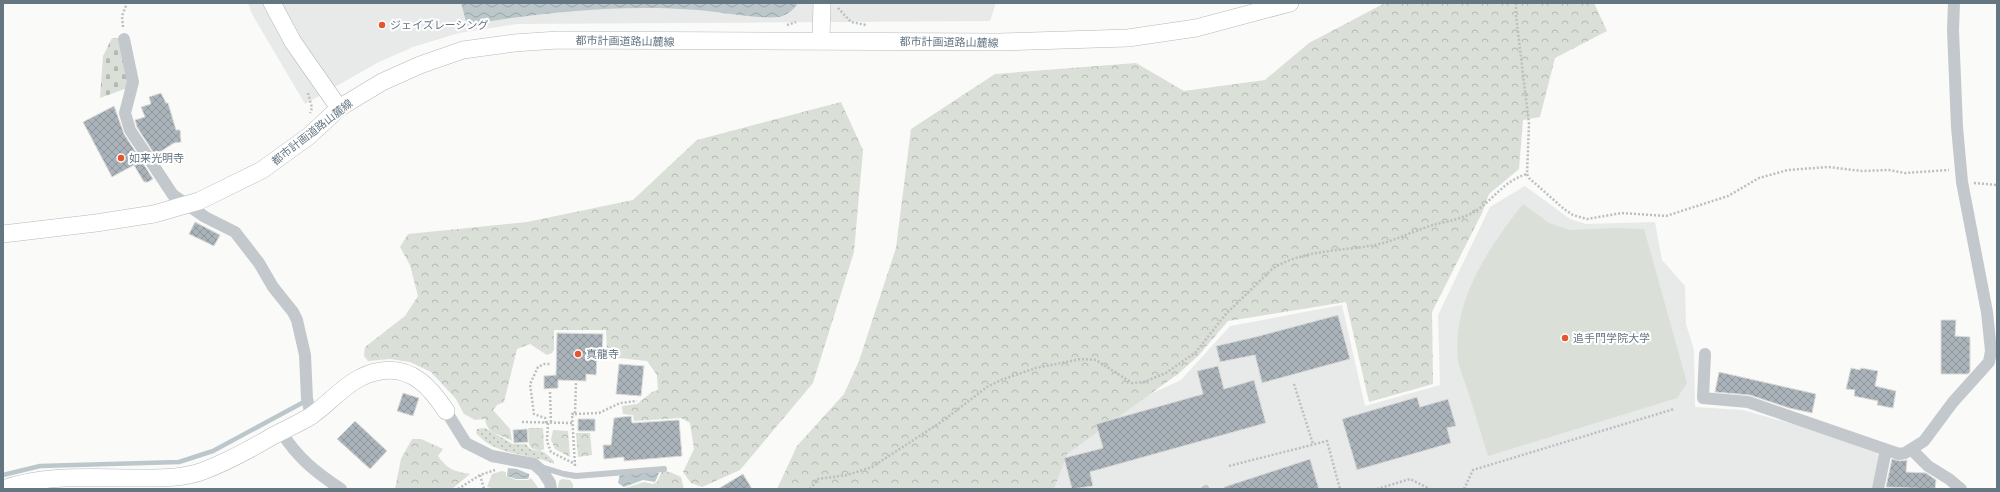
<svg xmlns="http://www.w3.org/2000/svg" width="2000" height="492" font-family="Montserrat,'Noto Sans JP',sans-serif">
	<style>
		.built { fill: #e8e9e9 }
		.grass { fill: url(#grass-dots) }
		.forest { fill: url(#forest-crowns) }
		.cemetery { fill: url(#cemetery-stones) }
		.garden { fill: #dadfd7 }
		.water { fill: url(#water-waves) }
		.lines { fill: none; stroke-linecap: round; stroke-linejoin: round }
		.stream { stroke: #bbc7cb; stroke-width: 4.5 }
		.building { fill: url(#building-cross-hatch); stroke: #dcdcda }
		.secondary-casing { stroke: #b3babf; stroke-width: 18 }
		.path { stroke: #bbbfc2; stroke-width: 2.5; stroke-dasharray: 2 2; stroke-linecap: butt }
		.lane { stroke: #c3c8cc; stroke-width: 6 }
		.street { stroke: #c3c8cc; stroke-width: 12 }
		.secondary { stroke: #fff; stroke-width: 17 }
		.poi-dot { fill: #e4572e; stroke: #fff; stroke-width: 1.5 }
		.labels { text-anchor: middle; stroke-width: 4; stroke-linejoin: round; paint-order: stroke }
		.poi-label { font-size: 11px; fill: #657683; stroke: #fff; text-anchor: start }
		.street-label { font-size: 11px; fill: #657683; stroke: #fff }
	</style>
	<defs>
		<pattern id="grass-dots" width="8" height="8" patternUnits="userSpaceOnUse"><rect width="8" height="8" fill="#dadfd7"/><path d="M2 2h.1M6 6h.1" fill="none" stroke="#b4b9b4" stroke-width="1.8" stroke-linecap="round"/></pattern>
		<pattern id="forest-crowns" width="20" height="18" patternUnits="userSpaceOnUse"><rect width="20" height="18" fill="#dadfd7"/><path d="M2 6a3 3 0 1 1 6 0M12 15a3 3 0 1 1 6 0" fill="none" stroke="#b4b9b4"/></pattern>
		<pattern id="cemetery-stones" width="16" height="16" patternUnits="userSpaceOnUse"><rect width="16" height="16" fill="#dadfd7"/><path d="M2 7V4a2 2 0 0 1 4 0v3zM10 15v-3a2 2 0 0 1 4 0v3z" fill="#b4b9b4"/></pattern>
		<pattern id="water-waves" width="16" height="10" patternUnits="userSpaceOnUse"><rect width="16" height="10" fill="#bbc7cb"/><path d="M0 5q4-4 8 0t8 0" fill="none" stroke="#9ca6aa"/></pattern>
		<pattern id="building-cross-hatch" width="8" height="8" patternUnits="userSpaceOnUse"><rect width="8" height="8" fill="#aab3b9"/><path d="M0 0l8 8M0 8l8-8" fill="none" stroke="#8e969c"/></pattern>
	</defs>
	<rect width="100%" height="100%" fill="#fafaf8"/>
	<path class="built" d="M248 3H996L990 21 517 24 459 33 413 47 377 63 305 104 252 14Z
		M1525 186 1570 219 1586 224 1655 222 1662 260 1685 286 1686 324 1694 350 1695 407 1743 410 1814 430 1881 454 1873 489H1041L1059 436 1181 380 1230 326 1342 305 1365 406 1440 385 1438 315 1490 207Z"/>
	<path class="grass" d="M485 428 513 444H526L530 449 544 452 554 461V464C528 453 495 456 476 433L477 429Z"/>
	<path class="forest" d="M1385 3H1594L1607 31 1555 58 1540 117 1523 120 1519 169 1489 194 1482 213 1432 312 1433 384 1369 402 1346 302 1228 321 1199 355 1178 374 1067 454 1054 489H777L797 446 844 394 859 361 896 248 911 129 995 74 1136 63 1184 91 1265 80 1309 43Z
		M841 102 863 150 854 252 813 383 740 470 702 487 691 483 683 472 694 449 690 423 681 418 634 421 633 415 623 414 622 406 637 404 652 392 658 390 657 375 647 361 619 358 607 353 606 330H554V349L552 353 547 355 530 344 517 349 504 402 497 405 493 410 510 429 512 441C499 433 488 436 485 419L475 420 464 414 456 399 431 372 410 362 390 359 368 361 364 356 365 347 405 316 418 296 410 265 400 247 408 234 527 222 633 200 697 140Z
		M528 428H543L544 449 540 451 531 448 529 444Z
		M553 430 568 431 570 457 555 449 551 440Z
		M576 433H590L592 455 578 457Z
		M412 439H421L443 449 438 456C448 470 454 471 470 474L452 489H395L401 459Z
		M662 471 670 472 681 477 684 489H622L644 482 653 484 657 482Z"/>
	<path class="cemetery" d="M112 38 122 39 130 87 100 98 103 56Z"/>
	<path class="garden" d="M1523 204 1549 223 1569 230 1615 228 1644 229 1687 383 1677 398 1488 456C1481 433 1474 411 1467 388 1464 379 1459 369 1458 359 1452 301 1489 247 1523 204Z
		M502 471 506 472V476L516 480H528L531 478 539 489H496L487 487 492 474Z
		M562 479 570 480 573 484V489H558L559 481Z"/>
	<path class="water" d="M461 3H798C794 9 789 14 782 16 771 21 713 11 698 10 621 4 543 12 467 25Z
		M508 468 517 469 529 474V477L528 479H516L507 476Z
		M655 471 659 473 655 482 643 480 624 487 618 483 620 474Z"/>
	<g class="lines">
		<path class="stream" d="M3 475 40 466 179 462 213 451 302 403"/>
	</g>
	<path class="building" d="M161 93 166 103H168L176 130H180L181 142 174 143 155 155 137 127 135 120 145 117 141 107 151 104 149 97Z
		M114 106 124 134 153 179 148 182H144L134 165 112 177 83 122Z
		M195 222 220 235 214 246 189 234Z
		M1338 315 1350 359 1262 383 1255 355 1220 362 1216 346 1255 337Z
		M1941 320H1956L1955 336 1970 337V372L1968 374H1941Z
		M557 333 603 334 602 356H597L596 375 586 374V381L558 380V388L544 389V376L556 375Z
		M619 364 644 366 641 396 616 394Z
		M1218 366 1224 389 1254 380 1266 423 1090 472 1093 486 1072 489 1064 458 1103 448 1096 424 1203 394 1197 371Z
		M1851 368 1860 370 1861 368 1878 371 1875 386 1896 391 1893 408 1877 405 1878 401 1854 396 1855 390 1846 389Z
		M1719 372 1816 394 1812 413 1789 408 1750 395 1715 392Z
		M403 393 419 398 413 416 397 411Z
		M1417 397 1420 407 1448 399 1456 426 1447 428 1451 443 1357 470 1342 419Z
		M631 416 632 423 679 420 682 456 624 461V457L604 459 603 445H611L614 418Z
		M578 419H595V431H578Z
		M355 421 387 451 370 469 337 439Z
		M527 429 528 442 514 443 513 430Z
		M1310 459 1319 489H1225L1224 487Z
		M1892 459 1900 461 1907 460 1906 472 1926 473 1936 480 1935 489 1886 487Z
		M743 474 752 489H718Z"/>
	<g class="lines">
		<g class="secondary-casing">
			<path id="secondary" d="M272 3 293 42 339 108
				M821 40 822 3
				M3 234 96 223 154 214 199 201 262 170 309 136 339 108 382 82 420 65 463 50 514 43 558 40 999 42 1128 38 1196 28 1290 3
				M3 489C45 474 91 478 135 478 158 478 182 479 203 471 227 462 249 450 271 437 284 430 298 424 311 416 334 400 351 375 381 371 412 366 431 388 446 411"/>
		</g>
		<path class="path" d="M1516 3V16L1529 124 1527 174 1529 178 1564 209 1573 215 1587 219 1622 213 1666 216 1728 196 1759 178 1788 170 1828 167 1862 171 1889 170 1905 173 1949 170
			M838 8 851 22 866 25
			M787 25 796 22
			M123 27 122 16 127 3
			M308 93 312 108 310 113
			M1974 183 1997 185
			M1294 384 1313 444
			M550 392 551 423
			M575 414 599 413 620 403 637 401
			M522 422 572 423
			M546 423 545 418 534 414 530 384 538 367 544 364H551
			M548 423 547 441 551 452 575 464
			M575 466 572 414H575L576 382
			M1229 466 1327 441 1340 489
			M480 475 484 489
			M458 489 480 475 495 470
			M810 489 818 479 847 475 872 467 944 420 987 387 1001 380 1036 368 1081 359 1096 360 1132 383 1144 382 1166 373 1196 352 1225 315 1272 269C1301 250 1342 251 1375 245 1395 241 1413 231 1433 225 1444 222 1457 220 1468 215 1490 206 1500 182 1527 174
			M1377 489 1410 479 1430 489
			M1464 489 1473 470 1674 409"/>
		<path class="lane" d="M541 467 564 474 576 476 664 469
			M1204 489 1206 488"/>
		<path class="street" d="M124 39 133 82 125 113 130 130 173 195 205 217 235 232 259 263 273 287 293 312 297 320 305 355 307 399 311 415
			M1705 354 1703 398 1748 402 1899 454 1905 453 1924 441 1953 402 1989 362 1991 351 1987 312 1962 182 1957 127 1953 30 1954 3
			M446 411 466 443 492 456 534 464 543 472 550 483 551 489
			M281 432C298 458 315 472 341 489
			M1912 450 1928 466 1949 479 1961 489
			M1878 489 1886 450"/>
		<use href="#secondary" class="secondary"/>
	</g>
	<g class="poi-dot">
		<circle cx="382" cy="25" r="4"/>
		<circle cx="121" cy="158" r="4"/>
		<circle cx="1565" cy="338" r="4"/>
		<circle cx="578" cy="354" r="4"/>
	</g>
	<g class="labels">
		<g class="poi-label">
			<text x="390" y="29">ジェイズレーシング</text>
			<text x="129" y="162">如来光明寺</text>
			<text x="1573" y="342">追手門学院大学</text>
			<text x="586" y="358">真龍寺</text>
		</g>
		<g class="street-label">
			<text transform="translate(625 41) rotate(1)" y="4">都市計画道路山麓線</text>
			<text transform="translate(949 42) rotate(1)" y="4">都市計画道路山麓線</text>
			<text transform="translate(312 132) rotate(-38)" y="4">都市計画道路山麓線</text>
		</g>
	</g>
	<rect width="2000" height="492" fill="none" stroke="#657683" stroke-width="8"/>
</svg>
